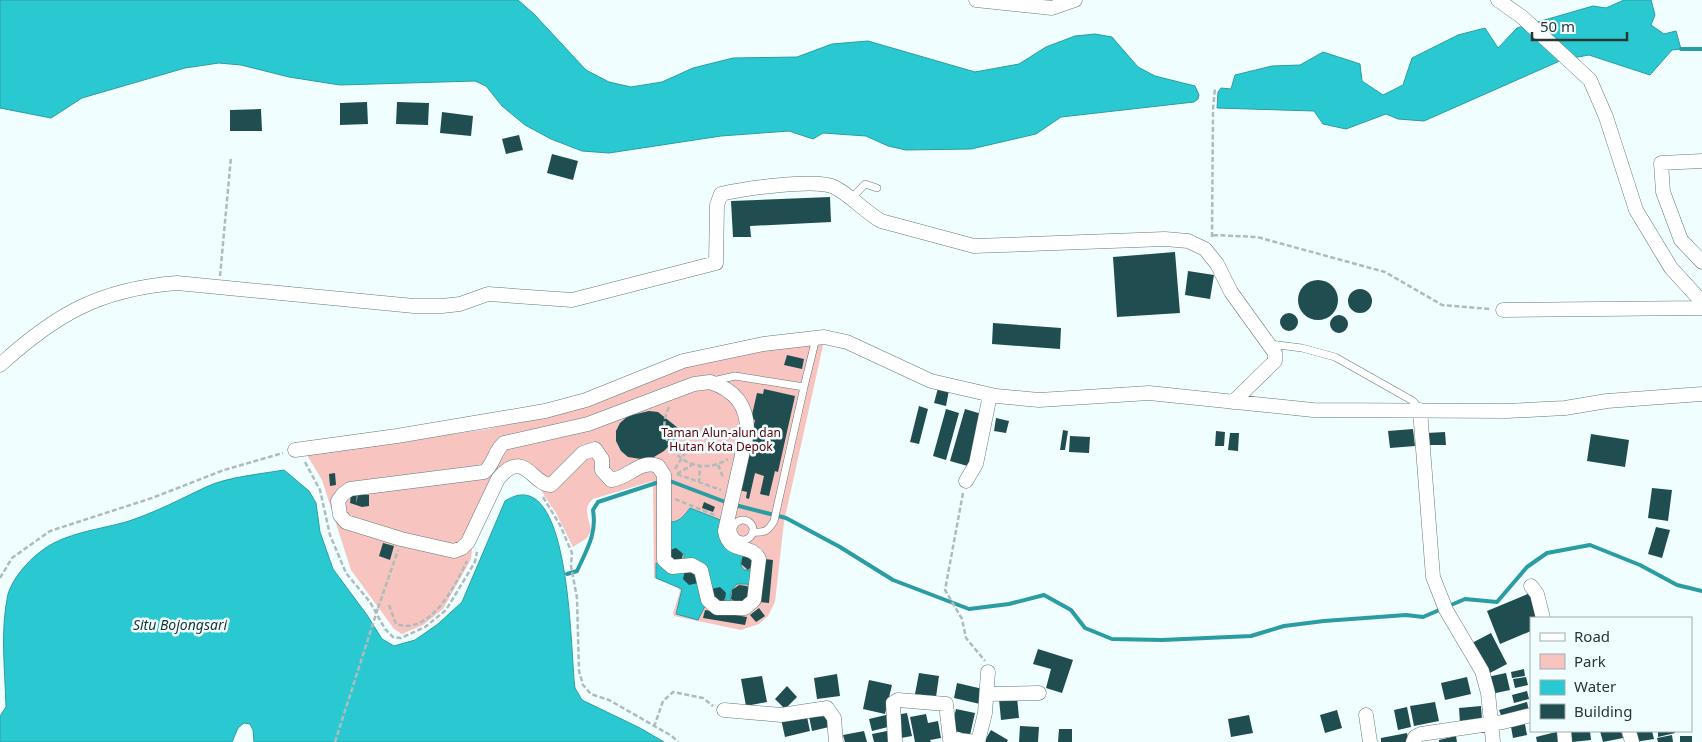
<svg xmlns="http://www.w3.org/2000/svg" width="1702" height="742" font-family="'Noto Sans',sans-serif">
	<style>
		.green { fill: #f7c4bf }
		.water { fill: #2ac9d1; stroke: #2b9da2 }
		.lines { fill: none; stroke-linecap: round; stroke-linejoin: round }
		.stream { stroke: #2b9da2; stroke-width: 4 }
		.building { fill: #204d50 }
		.lane-casing { stroke: #657879; stroke-width: 8 }
		.street-casing { stroke: #657879; stroke-width: 15 }
		.path { stroke: #b0bbbc; stroke-width: 2.5; stroke-dasharray: 5 2.5; stroke-linecap: butt }
		.lane { stroke: #fff; stroke-width: 7 }
		.street { stroke: #fff; stroke-width: 14 }
		.path-bridge { stroke: #b0bbbc; stroke-width: 2.5; stroke-dasharray: 5 2.5; stroke-linecap: butt }
		.labels { text-anchor: middle; stroke-width: 5; stroke-linejoin: round; paint-order: stroke }
		.park-label { font-size: 12px; fill: #5a0006; stroke: #f1feff }
		.water-label { font-size: 14px; font-style: italic; fill: #1a3334; stroke: #f1feff }
	</style>
	<rect width="100%" height="100%" fill="#f1feff"/>
	<path class="green" d="M824 341 784 522 775 602 768 616 759 624 741 630 674 616 673 613 680 591 678 587 654 578 653 481 593 499C582 508 589 518 591 530L587 538 573 547 556 513 538 486 518 472 503 479 473 542 471 559 443 609 423 625 402 634 394 629 351 570 322 480 307 455 488 429 593 405 642 382 686 366 747 350Z"/>
	<path class="water" d="M0 0H518L534 14 586 70 609 82 631 87 662 82 693 68 733 58 797 57 832 44 868 41 975 72 1019 64 1046 47 1075 36 1095 34 1112 37 1138 67 1155 76 1195 86 1199 95 1198 99 1194 102 1061 117 1036 134 971 149 906 150 888 146 866 136 823 133 813 139 789 131 721 136 609 153 582 151 551 139 525 125 502 106 486 86 475 81 340 85 289 77 241 65 219 63 185 68 82 98 51 118 0 108Z
		M1624 0H1651L1655 15 1651 25 1664 34 1676 31 1681 49 1672 50 1650 75 1589 55 1562 60 1424 121 1398 119 1386 114 1346 129 1323 124 1314 111 1217 108 1218 92 1221 88 1231 89 1235 75 1272 66 1300 65 1323 52 1360 64 1362 81 1383 95 1403 85 1412 58 1458 35 1485 28 1498 48 1517 28 1593 6 1606 8Z
		M284 470 309 491 316 503 320 532 333 569 367 615 382 639 394 646 415 640 438 624 462 602 505 501C572 458 570 655 575 688L582 700 640 728 664 742H254L253 730 250 724 244 723 238 728 232 742H0V716L6 707C5 668 0 632 8 594 13 578 27 562 40 552 65 532 100 530 129 521 156 512 181 499 206 487 227 477 261 474 284 470Z
		M690 508 723 521 745 556C740 561 739 564 744 570H751L752 591 747 584H737C730 591 728 596 733 605L722 604 726 599 724 590 714 588 698 620 676 614 682 589 656 578V563L684 559V554L675 548 668 553 667 522C679 523 683 517 690 508Z"/>
	<g class="lines">
		<path class="stream" d="M1681 49H1702
			M735 505 786 518 840 547 893 580 969 609 1009 604 1044 595 1071 610 1085 628 1112 639 1162 640 1251 636 1284 626 1324 621 1406 615 1423 617 1465 599 1497 602 1527 567 1547 553 1590 545 1640 565 1677 585 1702 591
			M567 574 577 571C587 549 597 534 593 510L598 502 656 483 670 481 728 503"/>
	</g>
	<path class="building" d="M367 102 368 124 340 125V103Z
		M397 102 429 103 428 125 396 124Z
		M261 109 262 131H230V110Z
		M442 112 473 116 471 136 440 133Z
		M519 135 523 150 506 154 502 139Z
		M552 154 578 161 573 180 547 173Z
		M830 197 831 222 750 226 751 237H733L731 201Z
		M1175 252 1180 313 1117 317 1113 257Z
		M1188 271 1214 275 1210 299 1185 295Z
		M1298 300a20 20 0 1 1 40 0a20 20 0 1 1-40 0Z
		M1348 301a12 12 0 1 1 24 0a12 12 0 1 1-24 0Z
		M1280 322a9 9 0 1 1 18 0a9 9 0 1 1-18 0Z
		M1330 324a9 9 0 1 1 18 0a9 9 0 1 1-18 0Z
		M993 323 1061 328 1060 349 992 344Z
		M787 355 804 359 802 369 784 365Z
		M938 388 949 390 946 406 934 403Z
		M764 389 795 396 778 472 775 471 769 496 760 494 764 476 755 473 749 499 746 498 747 492 739 490 755 420 751 419 757 393 763 394Z
		M919 406 928 409 919 444 910 442Z
		M946 409 959 413 946 460 933 456Z
		M965 409 985 415 971 467 950 461Z
		M649 411 658 412 683 432 664 451 654 457 641 459 628 457 621 451 616 441V431L620 423 628 416Z
		M996 418 1009 421 1006 433 994 431Z
		M1413 429 1415 446 1390 448 1388 431Z
		M1063 430 1068 431 1065 450H1060Z
		M1216 431 1225 432 1224 446H1215Z
		M1445 432 1446 445H1428L1427 433Z
		M1230 433H1239L1238 451 1228 450Z
		M1591 434 1629 440 1625 467 1587 461Z
		M1070 436 1090 437 1089 453 1069 452Z
		M335 473 336 485 330 486 329 474Z
		M1652 488 1672 490 1668 521 1648 518Z
		M351 493 357 494 356 504 358 494 369 495V506L362 507 350 503Z
		M704 502 715 507 713 512 702 508Z
		M1656 527 1670 530 1662 558 1648 554Z
		M383 543 394 546 390 560 379 556Z
		M676 548 683 554 681 563 673 565 668 551Z
		M748 554 756 563 748 570 741 564 743 555Z
		M765 559 773 560 769 603 760 602Z
		M693 568 698 583 689 585 683 579 685 570Z
		M739 585 747 586 752 592 740 605 731 599 732 590Z
		M720 587 726 593 724 602 716 604 712 589Z
		M1530 593 1541 618H1531V631L1500 644 1487 611Z
		M759 608 765 616 756 622 750 615Z
		M705 610 747 617 745 625 703 618Z
		M1491 633 1507 664 1486 675 1470 644Z
		M1038 649 1073 660 1062 693 1046 688 1051 669 1033 664Z
		M1524 669 1525 676 1512 678 1511 672Z
		M919 673 939 676 936 697 915 694Z
		M1506 673 1510 690 1491 694 1487 677Z
		M837 674 840 696 817 699 814 678Z
		M762 676 767 702 746 706 741 679Z
		M1467 677 1471 694 1445 700 1441 683Z
		M1526 677 1528 685 1515 688 1513 679Z
		M869 680 892 685 885 714 863 709Z
		M957 683 983 689 980 704 954 698Z
		M787 686 797 697 785 709 775 699Z
		M1527 691 1529 699 1514 703 1512 695Z
		M1017 697 1019 718 1001 720 999 699Z
		M1435 702 1439 721 1414 726 1410 706Z
		M1527 702 1529 711 1502 718 1499 710Z
		M1481 706 1482 720 1460 723 1459 708Z
		M1407 707 1411 727 1398 730 1394 710Z
		M825 708 829 727 812 731 808 712Z
		M956 709 975 713 970 735 951 730Z
		M1337 710 1342 728 1325 733 1320 715Z
		M806 712 810 731 785 737 781 719Z
		M907 713 912 736 901 738 896 715Z
		M890 714 892 726 872 731 869 719Z
		M926 714 928 723 938 721 941 738 930 740 931 742H915L910 717Z
		M1249 715 1253 733 1231 737 1228 719Z
		M1524 719 1527 735 1513 738 1510 721Z
		M1020 726 1039 727 1038 742H1019Z
		M1059 729H1072V742H1058Z
		M892 730 894 742H874L872 734Z
		M991 730 1008 740 1007 742H984Z
		M864 731 867 742H845L843 735Z
		M1560 731 1562 742H1537L1536 737Z
		M1570 731H1590L1591 740 1572 742Z
		M1600 731H1621L1623 738 1603 742Z
		M1639 731H1652L1654 739 1635 742 1632 733Z
		M1662 731H1675V733L1658 737V732Z
		M1407 733 1409 742H1381V738Z
		M1672 735 1673 742H1658L1657 738Z
		M1456 736 1457 742H1439V740Z
		M1680 736H1692V742H1680Z"/>
	<g class="lines">
		<g class="lane-casing">
			<path id="lane" d="M850 200 865 184 877 188
				M1270 344 1302 348 1335 357 1413 401 1420 410
				M713 381 735 376 804 387 816 338
				M733 530a10 10 0 1 1 20 0a10 10 0 1 1-20 0Z
				M753 532C765 533 768 531 774 521L804 387"/>
		</g>
		<g class="street-casing">
			<path id="street" d="M976 0 1052 8 1075 0
				M1498 0 1522 17 1590 80 1606 117 1636 210 1671 268 1702 302
				M1702 161 1661 163 1663 192 1681 240 1702 262
				M1503 310 1702 308
				M0 365C56 314 100 289 177 283L414 306H442L460 304 488 294 572 300 716 263 717 205 721 194C742 189 815 178 834 187 849 194 864 211 881 221L974 246 1165 239 1188 241 1205 249 1217 264 1231 292 1275 353V361L1233 402
				M710 382C735 390 748 406 747 433L725 531C729 556 751 542 759 559L754 600 745 608H717L708 600 701 570 692 565 672 567 664 560V475L658 466C640 459 629 478 611 480L602 470V459L595 449 583 453 551 485C532 485 524 447 498 479L468 542 462 548 454 551 401 539 346 522 340 515 338 501 343 494 350 489 484 472C494 465 494 451 504 443L588 424 694 384Z
				M1420 410 1433 577 1446 610 1482 671 1488 693 1493 742
				M295 450 397 436 545 411 586 400 683 361 763 344 824 337 847 342 931 381 996 396 1039 400 1149 393 1313 410 1507 411 1565 408 1607 401 1702 394
				M966 481 976 464 990 395
				M1531 586 1537 594 1543 618
				M987 694 1039 693
				M724 710 781 715 827 708 834 718 836 742
				M1366 715 1370 742
				M1564 731 1565 742
				M1629 731 1632 742
				M895 742 893 703 898 700 946 704 950 739 976 742
				M978 742 985 713 988 672
				M1413 742 1415 737 1421 734 1503 722 1531 715"/>
		</g>
		<path class="path" d="M1213 235 1257 237 1385 272 1442 305 1490 309
			M1212 237 1213 109 1215 88
			M220 276 231 157
			M669 407C650 445 693 482 728 459
			M305 462 320 490 330 535 346 573 370 602 385 629 393 637 401 638 425 627 446 610 475 562 477 552
			M718 465 723 477
			M675 469 685 453
			M677 474 721 490
			M677 474 692 465
			M699 483 700 467
			M963 493 945 590 962 619 966 638 985 661
			M543 497 560 525 572 553 571 566 577 598 579 671 583 685 591 694 609 700 672 736 678 742
			M675 499 717 516
			M0 578 12 558 50 531 152 498 224 470 283 453
			M389 605 396 624C430 636 455 586 467 561
			M378 608 398 550
			M654 727 663 701 673 692 703 698 713 706"/>
		<use href="#lane" class="lane"/>
		<use href="#street" class="street"/>
		<path class="path-bridge" d="M335 742 378 608"/>
	</g>
	<g class="labels">
		<g class="park-label">
			<text x="721" y="437">Taman Alun-alun dan<tspan x="721" dy="14">Hutan Kota Depok</tspan></text>
		</g>
		<g class="water-label">
			<text x="180" y="630">Situ Bojongsari</text>
		</g>
	</g>
	<rect x="1530" y="617" width="162" height="115" fill="#f1feff" stroke="#a2aeae"/>
	<rect x="1540" y="633" width="25" height="8" fill="#ffffff" stroke="#a2aeae"/>
	<text x="1574" y="642" font-size="15" fill="#2c3535">Road</text>
	<rect x="1540" y="654" width="25" height="15" fill="#f7c4bf" stroke="#a2aeae"/>
	<text x="1574" y="667" font-size="15" fill="#2c3535">Park</text>
	<rect x="1540" y="680" width="25" height="15" fill="#2ac9d1" stroke="#a2aeae"/>
	<text x="1574" y="692" font-size="15" fill="#2c3535">Water</text>
	<rect x="1540" y="704" width="25" height="15" fill="#204d50" stroke="#a2aeae"/>
	<text x="1574" y="717" font-size="15" fill="#2c3535">Building</text>
	<path d="M1532 32v8h95v-8" fill="none" stroke="#2c3535" stroke-width="2.5"/>
	<text x="1540" y="32" font-size="15" fill="#2c3535" stroke="#f1feff" stroke-width="4" paint-order="stroke">50 m</text>
</svg>
